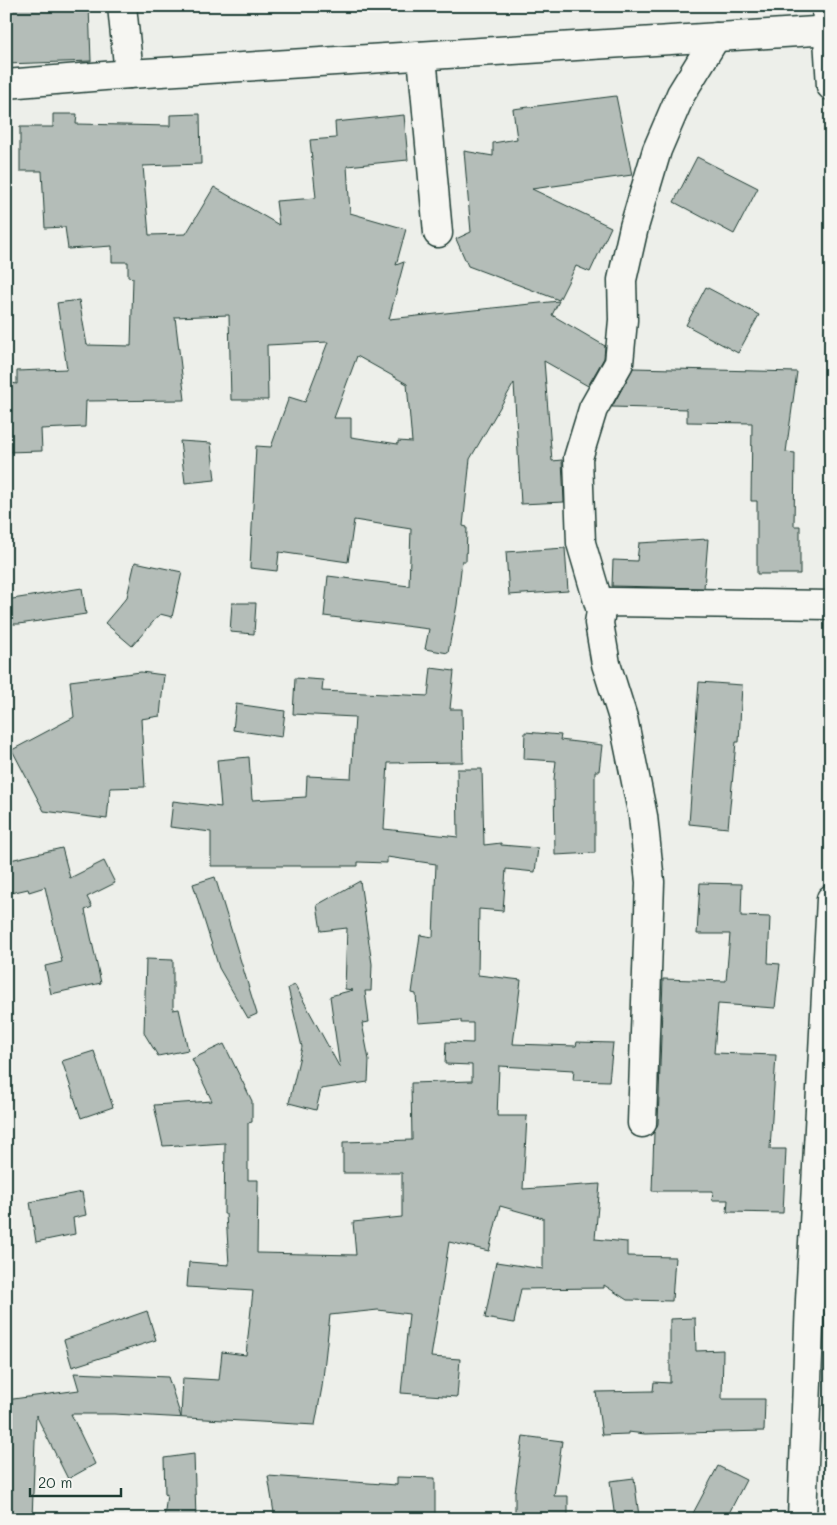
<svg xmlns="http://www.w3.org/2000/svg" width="837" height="1525" font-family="Mali,sans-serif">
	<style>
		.building { fill: #b4bdb8; stroke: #1f3d34; fill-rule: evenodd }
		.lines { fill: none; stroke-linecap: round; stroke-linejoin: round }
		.street-casing { stroke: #1f3d34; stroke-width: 31 }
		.secondary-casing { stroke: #1f3d34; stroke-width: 31 }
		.street { stroke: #f6f6f2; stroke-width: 28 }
		.secondary { stroke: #f6f6f2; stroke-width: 28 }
	</style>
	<rect width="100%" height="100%" fill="#edefea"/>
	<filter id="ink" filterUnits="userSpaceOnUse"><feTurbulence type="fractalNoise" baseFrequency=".02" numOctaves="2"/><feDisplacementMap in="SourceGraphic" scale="10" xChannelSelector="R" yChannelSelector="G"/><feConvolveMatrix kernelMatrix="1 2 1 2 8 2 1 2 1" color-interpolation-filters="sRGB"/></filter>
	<g filter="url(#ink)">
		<path class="building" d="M10 6H89L91 61 6 64V26H11Z
			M616 96 632 175 532 189 611 227 590 272 576 266 559 300 468 266 456 239 471 232 464 151 493 156V143L517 139 513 109Z
			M53 114H77L76 124 170 126V115L200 114 201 164 143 166 149 235 186 234 214 187 279 225 276 201 316 198 310 140 336 138 335 122 404 115 408 160 347 166 350 213 406 229 396 265 404 262 389 319 559 301 552 315 605 346 604 358 588 386 544 361 552 461 562 460 564 502 521 504 514 383 470 459 463 526 467 527 466 561H462L457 605 448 653 425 649 429 629 324 616 328 576 409 586 411 529 354 520 348 562 279 552 277 571 250 568 256 446 271 447 289 397 305 402 328 342 267 345 268 400H231L229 315 175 317 185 400 86 401 85 427 41 429 42 451 6 452V382L17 384V371L67 369 57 303 79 300 87 345 131 346 133 278 128 277V262H112V246L68 249 65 227 45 228 42 171H20V127H53ZM357 356 407 384 412 442 398 441V444L351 437V418H334Z
			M697 157 758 188 734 234 674 202Z
			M706 287 759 315 738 353 686 325Z
			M633 368 797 372 786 452 795 453 794 526H800V574H757V501H751L752 423 687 422V409L612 407Z
			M180 441 211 443 215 480 185 483Z
			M708 539 704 588 612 586 613 560 637 561 639 543Z
			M565 548 568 591 509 595 506 552Z
			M135 562 182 572 172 617 160 614 132 646 105 623 127 597Z
			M82 588 86 614 19 624H6V600Z
			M232 603H256L254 634 230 632Z
			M431 668 454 671 450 709H462L463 762 388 763 384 829 458 837 457 769H482L484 845 501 843V845L538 848 535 872 506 869 503 911 479 909 478 975 521 980 513 1044 576 1046 577 1042 613 1043 609 1081 573 1080 574 1070 499 1066 497 1116H527L523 1189 600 1184 595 1239 627 1242V1256L675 1257 672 1301 627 1300 604 1285V1288L521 1289 514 1323 485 1318 496 1262 543 1269V1218L500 1206 489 1251 449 1242 431 1357 460 1359 457 1397 401 1393 409 1314 378 1310 330 1315 322 1387 315 1425 114 1414H71L95 1464 68 1479 36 1415 32 1519H6V1400L79 1390 74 1373 168 1377 181 1417 183 1378 219 1380 222 1352 246 1355 253 1291 187 1287 189 1262 229 1265 226 1214H224L225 1143 180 1146 179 1145 163 1146 154 1105 212 1101 192 1059 224 1044 252 1101V1122L248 1123V1180H258L257 1253 356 1255 353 1222 402 1217V1173H343V1142L412 1140 411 1083 472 1081V1065L445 1064 446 1042 473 1043V1023H461V1020L418 1023 416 994 412 993 420 935 433 937 436 864 387 857V863L358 862V866H211V832L170 827 173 801 221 807 217 760 249 757 252 800 306 797 307 776 351 778 355 717 293 714 295 678 323 680 322 691 428 696Z
			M141 672 164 675 160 716 141 719 145 787 110 788 107 819 44 811 12 750 74 717 70 681Z
			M699 682 742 685 739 742H736L728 828 689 824Z
			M236 704 285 711 282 737 233 730Z
			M525 732 561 735 560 740 602 745 599 771H595V853L555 855 554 779 556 761 524 759Z
			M62 848 70 878 104 861 115 883 87 897 92 907 85 910 101 983 51 994 45 966 62 962 45 887 29 892 28 889 6 894V861Z
			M215 877 257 1014 248 1018 219 968 193 884Z
			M360 881 372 964 371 991H365L369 1022 362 1023 369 1060 368 1082 321 1089 316 1110 289 1103 302 1047 288 988 295 985 340 1068 330 996 353 990 345 989 347 928 321 931 317 905Z
			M700 883 742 884 741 916 770 917 768 963 780 964 775 1008 718 1004 714 1053 776 1055 770 1149H786L783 1213 727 1212 728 1200H712L713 1191H652L654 1132 658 1124 663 979 726 981 730 934H697Z
			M146 959 173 960V1010L179 1009 188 1050 158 1056 144 1033Z
			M94 1051 113 1107 81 1118 62 1061Z
			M82 1192 86 1215 73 1218 75 1234 36 1242 30 1202Z
			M147 1311 156 1340 72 1367 64 1340Z
			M695 1318 696 1351 723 1350 722 1399H765L764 1431 645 1434 628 1432V1434L602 1435 596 1392 653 1391 654 1382 670 1383V1319Z
			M523 1436 562 1441 554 1496H568V1519H515V1492Z
			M194 1454 196 1519H164L167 1494 165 1495 164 1458Z
			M718 1466 746 1480 726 1519H690Z
			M268 1476 397 1485V1477L435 1478V1519H275Z
			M634 1478 639 1516 615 1519 610 1481Z"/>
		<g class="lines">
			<g class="street-casing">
				<path id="street" d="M122 6 129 74
					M826 6 831 86
					M422 56 438 233
					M601 611 581 543 578 458 593 409 619 363 623 320 622 280 634 227 657 150 681 94 716 37
					M642 1123 650 882 643 816 623 718 606 664 599 623 601 611 605 604 610 602 831 605
					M802 1519 810 1300 831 899"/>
			</g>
			<g class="secondary-casing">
				<path id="secondary" d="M6 84 129 74 831 30"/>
			</g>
			<use href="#street" class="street"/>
			<use href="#secondary" class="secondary"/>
		</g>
	</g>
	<rect width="837" height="1525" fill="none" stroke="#f6f6f2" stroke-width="25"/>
	<rect x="12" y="12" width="812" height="1500" fill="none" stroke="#1f3d34" stroke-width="2" filter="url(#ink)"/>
	<path d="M30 1488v8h91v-8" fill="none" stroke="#1f3d34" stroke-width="2.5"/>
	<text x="38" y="1488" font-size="15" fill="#1f3d34" stroke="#f6f6f2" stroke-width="4" paint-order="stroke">20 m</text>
</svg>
